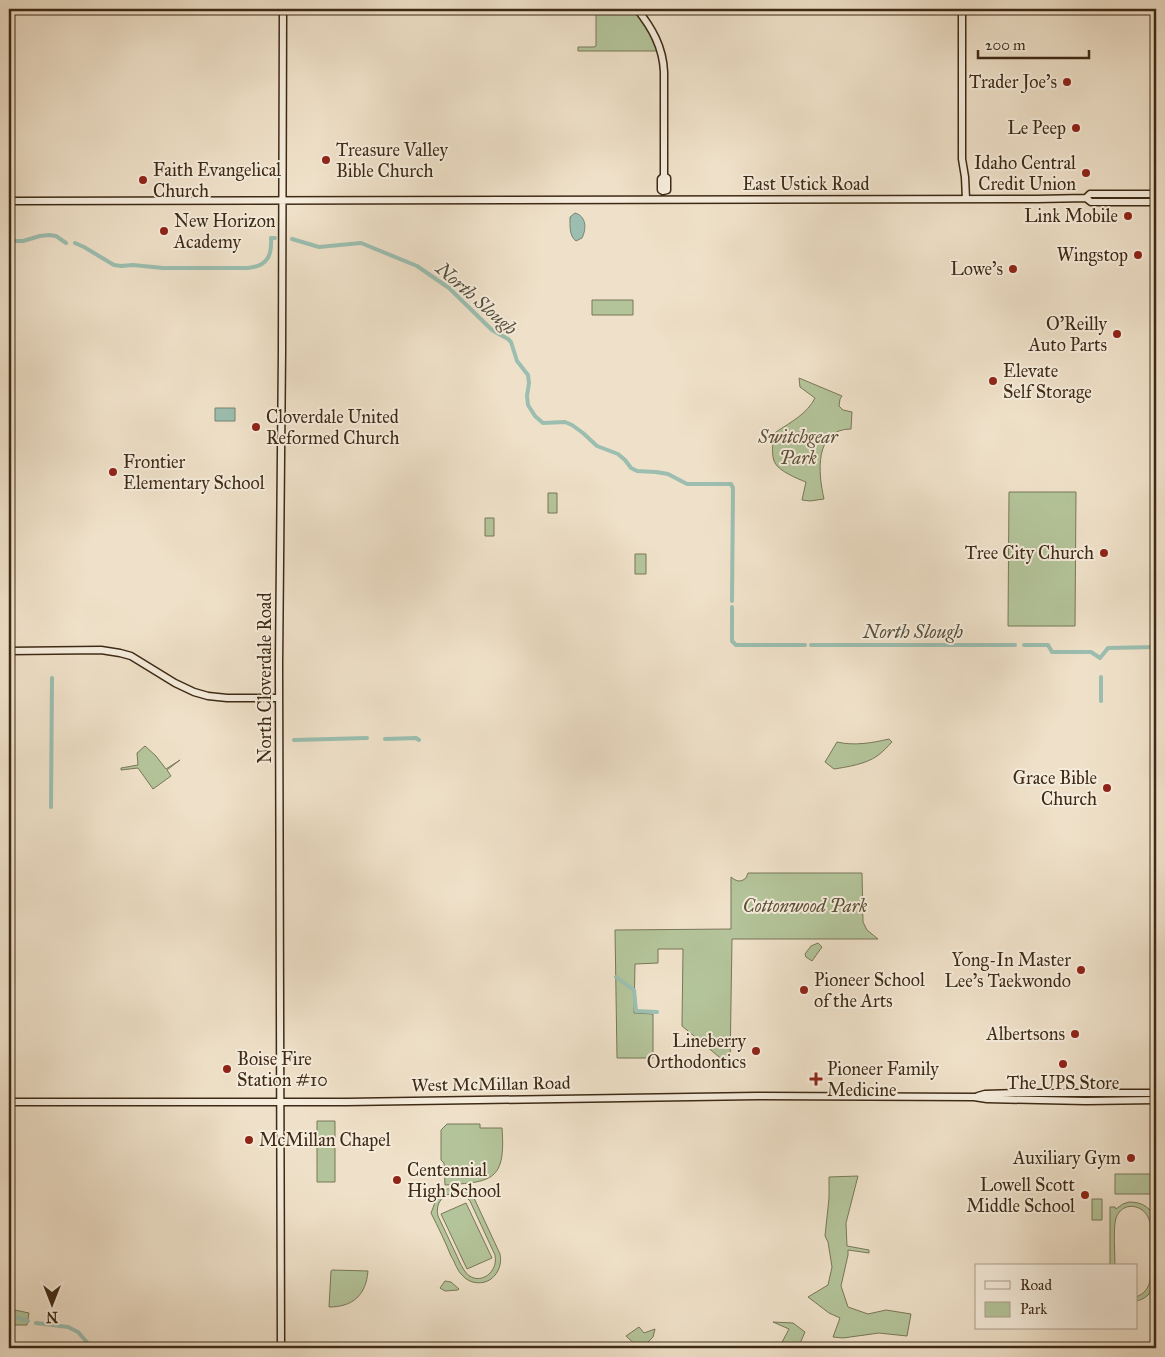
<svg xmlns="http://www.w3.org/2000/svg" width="1165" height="1357" font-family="'IM FELL Great Primer',serif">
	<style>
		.green { fill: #b4c49a; stroke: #797758; fill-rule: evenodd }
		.water { fill: #9bbeb0; stroke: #768372 }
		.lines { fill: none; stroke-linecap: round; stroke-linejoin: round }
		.canal { stroke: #9bbeb0; stroke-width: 4 }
		.secondary-casing { stroke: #3e2a15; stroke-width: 9 }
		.secondary { stroke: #f5ecdc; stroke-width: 6 }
		.poi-dot { fill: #8f2418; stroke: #f5ecdc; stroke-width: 2 }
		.labels { text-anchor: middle; stroke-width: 4; stroke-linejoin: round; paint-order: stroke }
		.poi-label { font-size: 18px; fill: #3e2a15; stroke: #f5ecdc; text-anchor: end }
		.street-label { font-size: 18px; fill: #3e2a15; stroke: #f5ecdc }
		.park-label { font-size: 18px; font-style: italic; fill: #5c5036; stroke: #f5ecdc }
		.water-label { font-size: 19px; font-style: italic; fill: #554f3c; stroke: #f5ecdc }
	</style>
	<rect width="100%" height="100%" fill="#efe1c9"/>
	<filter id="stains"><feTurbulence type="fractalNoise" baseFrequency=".004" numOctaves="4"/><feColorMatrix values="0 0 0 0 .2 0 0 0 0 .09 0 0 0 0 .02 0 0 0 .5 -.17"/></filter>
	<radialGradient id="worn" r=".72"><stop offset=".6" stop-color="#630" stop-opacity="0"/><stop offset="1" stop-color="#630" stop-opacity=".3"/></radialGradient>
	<path class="green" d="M596 9H633L650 32 658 51H578V47H594L596 46Z
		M592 300H633V315H592Z
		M799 378 842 396 840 399 839 406 843 410 852 412 851 429C814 429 818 473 824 499L810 501 802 500 806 482C798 479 779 471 775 463 771 456 773 443 773 435L776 432C791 422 807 414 815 398L800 387Z
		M1009 492H1076L1075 626H1008Z
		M548 493H557V513H548Z
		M485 518H494V536H485Z
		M635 554H646V574H635Z
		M889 739 892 742C887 747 883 752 877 756 866 764 847 767 834 769L825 762 837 742C854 746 872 743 889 739Z
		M145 746 156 756 166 769 180 760 167 770 171 776 153 789 138 768 121 770V768L138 765 137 753Z
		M748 873H862L863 922 867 930 878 939H732L730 1066 682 1026 683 949H658V963L635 964 634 1013 653 1014V1058H617L615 930 731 929V877C736 881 740 883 746 878Z
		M818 943 822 947 812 961 806 957 805 954 811 946Z
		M317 1121H335V1182H317Z
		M447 1124H480V1128H502C506 1181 492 1182 445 1185L444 1163 441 1160V1130Z
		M1115 1174H1156V1194H1115Z
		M858 1176 846 1223 847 1246 869 1250V1253L848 1250V1255L841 1286 848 1307 868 1314 886 1310 911 1314 907 1336 879 1333 843 1338 833 1337 840 1318 829 1313 808 1297 828 1285 832 1267 828 1242 825 1236 829 1198V1177Z
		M458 1188 467 1192 474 1198 500 1254C502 1263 499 1273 491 1279 483 1285 470 1284 463 1276 457 1271 455 1262 451 1256 445 1241 438 1227 431 1213 437 1198 438 1187 458 1188ZM457 1193 465 1196 470 1201 495 1255C499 1275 475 1288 464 1270 460 1264 458 1258 455 1252 449 1240 444 1228 438 1216 435 1203 443 1193 457 1193Z
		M1092 1199H1102V1220H1092Z
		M1129 1202C1143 1202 1152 1208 1155 1221L1154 1283C1152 1293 1146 1299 1136 1301V1297C1144 1294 1149 1288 1150 1280V1223C1147 1205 1123 1199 1116 1218 1113 1227 1115 1255 1115 1266H1110V1207H1115L1116 1209 1123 1204Z
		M466 1203 492 1258 467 1269 441 1214Z
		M9 1235 10 1309 29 1313 27 1325H9Z
		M332 1270 368 1271C366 1295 353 1307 329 1307L331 1271Z
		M445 1281 451 1282 459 1289 458 1290 445 1291 440 1288Z
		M773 1322 793 1323 805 1332 798 1348H779L789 1329Z
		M639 1327 644 1333 655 1329 653 1337 643 1347 639 1348 626 1336Z"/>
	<path class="water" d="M575 213C586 216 587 228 582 238L576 241C569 236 570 225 570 217Z
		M215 408H235V421H215Z"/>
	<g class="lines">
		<path class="canal" d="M292 239 319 247 361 243 417 266 449 288 492 330 508 339 511 342 517 361 528 375 529 383 527 396 528 405 535 416 543 423 565 422 572 425 583 433 597 446 618 454 625 460 631 468 637 471 656 472 668 474 687 484H731L733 488 732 601
			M9 241H23L40 236 49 235 56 236 66 243
			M75 243 84 247 114 265 121 266 133 265 163 268H248C268 266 272 255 271 238H275
			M732 607V641L736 645H805
			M811 645H1015
			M1024 645H1048L1052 652H1091L1100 658 1108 648 1156 647
			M1101 677V701
			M385 739 416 738 419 740
			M294 740 367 738
			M51 807 52 678
			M616 977 634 990 636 1011 657 1012
			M724 1063 729 1066
			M9 1315 28 1321
			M36 1323 68 1327 78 1332 91 1347"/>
		<g class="secondary-casing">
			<path id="secondary" d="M637 9C652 28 663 47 664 72V176
				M962 9V159L965 177 966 199
				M664 176 667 178V190L663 191 661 190V179Z
				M1086 198 1091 202H1156
				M9 201 1037 199 1086 198 1090 194H1156
				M9 651 101 650 120 653 131 656 175 683 194 692 208 696 227 698H279
				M978 1096 985 1094 1019 1093H1156
				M9 1102H347L757 1096 974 1097 987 1099 1086 1101 1156 1100
				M281 1348 279 664 282 352 283 9"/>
		</g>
		<use href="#secondary" class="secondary"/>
	</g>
	<g class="poi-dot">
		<circle cx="1067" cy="82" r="5"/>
		<circle cx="1076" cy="128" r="5"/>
		<circle cx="326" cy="160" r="5"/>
		<circle cx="1086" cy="173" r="5"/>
		<circle cx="143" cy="180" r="5"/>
		<circle cx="1128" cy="216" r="5"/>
		<circle cx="164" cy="231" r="5"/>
		<circle cx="1138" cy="255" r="5"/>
		<circle cx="1013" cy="269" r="5"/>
		<circle cx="1117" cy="334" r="5"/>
		<circle cx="993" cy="381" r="5"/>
		<circle cx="256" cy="427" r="5"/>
		<circle cx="113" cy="472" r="5"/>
		<circle cx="1104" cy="553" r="5"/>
		<circle cx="1107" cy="788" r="5"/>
		<circle cx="1081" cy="970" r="5"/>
		<circle cx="804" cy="990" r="5"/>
		<circle cx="1075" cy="1034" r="5"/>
		<circle cx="756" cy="1051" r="5"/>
		<circle cx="1063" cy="1064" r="5"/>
		<circle cx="227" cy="1069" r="5"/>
		<path d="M813.5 1071.5h5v5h5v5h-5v5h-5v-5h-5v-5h5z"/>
		<circle cx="249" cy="1140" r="5"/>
		<circle cx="1131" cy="1158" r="5"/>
		<circle cx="397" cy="1180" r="5"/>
		<circle cx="1085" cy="1195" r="5"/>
	</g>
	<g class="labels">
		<g class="poi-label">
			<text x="1057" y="88">Trader Joe's</text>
			<text x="1066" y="134">Le Peep</text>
			<text x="336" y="156" text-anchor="start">Treasure Valley<tspan x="336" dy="21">Bible Church</tspan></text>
			<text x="1076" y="169">Idaho Central<tspan x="1076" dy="21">Credit Union</tspan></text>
			<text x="153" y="176" text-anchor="start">Faith Evangelical<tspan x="153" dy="21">Church</tspan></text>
			<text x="1118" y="222">Link Mobile</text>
			<text x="174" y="227" text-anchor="start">New Horizon<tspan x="174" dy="21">Academy</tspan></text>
			<text x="1128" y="261">Wingstop</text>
			<text x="1003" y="275">Lowe's</text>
			<text x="1107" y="330">O'Reilly<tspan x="1107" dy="21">Auto Parts</tspan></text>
			<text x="1003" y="377" text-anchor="start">Elevate<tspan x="1003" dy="21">Self Storage</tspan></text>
			<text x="266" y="423" text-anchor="start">Cloverdale United<tspan x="266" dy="21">Reformed Church</tspan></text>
			<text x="123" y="468" text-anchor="start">Frontier<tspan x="123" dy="21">Elementary School</tspan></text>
			<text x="1094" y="559">Tree City Church</text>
			<text x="1097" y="784">Grace Bible<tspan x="1097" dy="21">Church</tspan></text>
			<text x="1071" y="966">Yong-In Master<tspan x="1071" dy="21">Lee's Taekwondo</tspan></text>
			<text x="814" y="986" text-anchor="start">Pioneer School<tspan x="814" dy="21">of the Arts</tspan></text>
			<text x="1065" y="1040">Albertsons</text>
			<text x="746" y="1047">Lineberry<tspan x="746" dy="21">Orthodontics</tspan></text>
			<text x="237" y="1065" text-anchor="start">Boise Fire<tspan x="237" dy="21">Station #10</tspan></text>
			<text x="827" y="1075" text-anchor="start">Pioneer Family<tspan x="827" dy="21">Medicine</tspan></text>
			<text x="1063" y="1089" text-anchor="middle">The UPS Store</text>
			<text x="259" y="1146" text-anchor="start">McMillan Chapel</text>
			<text x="1121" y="1164">Auxiliary Gym</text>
			<text x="407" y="1176" text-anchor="start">Centennial<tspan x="407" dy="21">High School</tspan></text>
			<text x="1075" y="1191">Lowell Scott<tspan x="1075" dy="21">Middle School</tspan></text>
		</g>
		<g class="street-label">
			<text x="806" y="190">East Ustick Road</text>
			<text transform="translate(265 678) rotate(-90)" y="6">North Cloverdale Road</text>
			<text transform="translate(491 1084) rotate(-1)" y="6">West McMillan Road</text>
		</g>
		<g class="park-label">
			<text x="798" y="443">Switchgear<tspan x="798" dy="21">Park</tspan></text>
			<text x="805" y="912">Cottonwood Park</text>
		</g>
		<g class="water-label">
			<text transform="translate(477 298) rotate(41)" y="7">North Slough</text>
			<text x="913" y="638">North Slough</text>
		</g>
	</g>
	<rect width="1165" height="1357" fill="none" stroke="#efe1c9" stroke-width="30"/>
	<rect x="10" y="10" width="1145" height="1337" fill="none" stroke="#3e2a15" stroke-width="2.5"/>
	<rect x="15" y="15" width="1135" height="1327" fill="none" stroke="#3e2a15"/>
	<rect x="975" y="1264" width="162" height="65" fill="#f5ecdc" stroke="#ac9e8c"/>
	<rect x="985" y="1281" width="25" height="8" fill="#f5ecdc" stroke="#ac9e8c"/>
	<text x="1020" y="1290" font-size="15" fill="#3e2a15">Road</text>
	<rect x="985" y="1302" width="25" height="15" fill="#b4c49a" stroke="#ac9e8c"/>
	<text x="1020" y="1314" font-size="15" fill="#3e2a15">Park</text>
	<g transform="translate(52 1304) rotate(180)" stroke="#f5ecdc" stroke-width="4" paint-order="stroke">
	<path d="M0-4L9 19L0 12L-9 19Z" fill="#3e2a15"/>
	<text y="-8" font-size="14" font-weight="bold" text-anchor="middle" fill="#3e2a15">N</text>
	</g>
	<path d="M978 50v8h111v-8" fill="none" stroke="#3e2a15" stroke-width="2.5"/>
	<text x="985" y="50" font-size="15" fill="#3e2a15" stroke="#f5ecdc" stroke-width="4" paint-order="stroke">200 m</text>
	<rect width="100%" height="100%" filter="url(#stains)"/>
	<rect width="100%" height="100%" fill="url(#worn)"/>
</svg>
